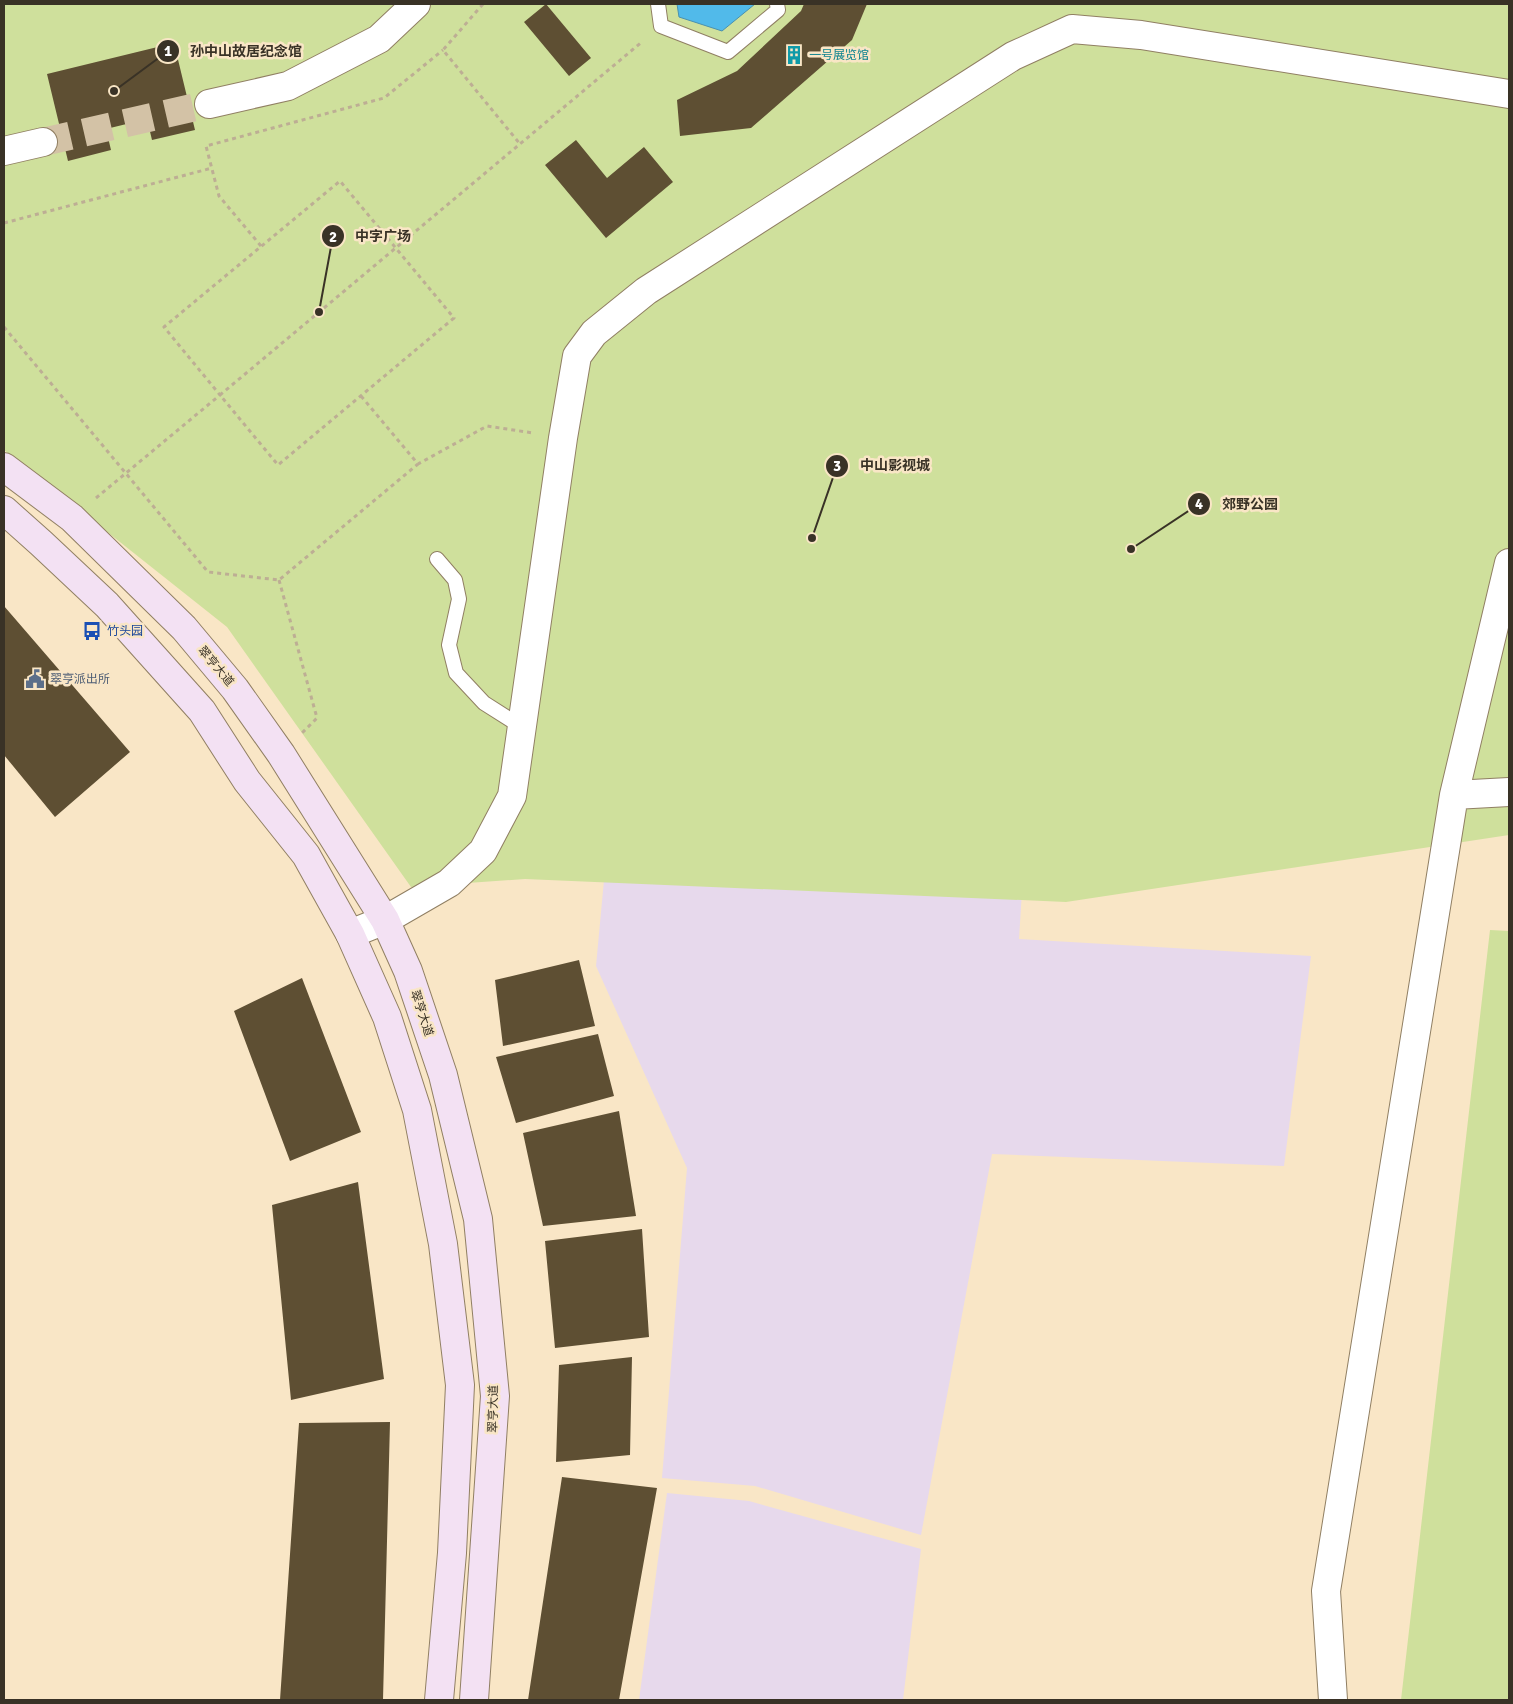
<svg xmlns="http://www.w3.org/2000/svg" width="1513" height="1704" font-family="Signika,'Noto Sans SC',sans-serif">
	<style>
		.industrial { fill: #e7d9ec }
		.green { fill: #cfe09c }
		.water { fill: #51baea; stroke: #4a91af }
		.building { fill: #5e4f33 }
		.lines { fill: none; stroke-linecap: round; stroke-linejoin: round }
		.street-tunnel { stroke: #d3c2a6; stroke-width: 28; stroke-dasharray: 28 14; stroke-linecap: butt }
		.lane-casing { stroke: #907f63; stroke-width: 16 }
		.street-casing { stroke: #907f63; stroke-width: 30 }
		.secondary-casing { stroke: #907f63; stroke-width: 30 }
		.path { stroke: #bdae94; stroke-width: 3; stroke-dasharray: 4 4; stroke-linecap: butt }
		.lane { stroke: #fff; stroke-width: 14 }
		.street { stroke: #fff; stroke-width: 28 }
		.secondary { stroke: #f3e1f3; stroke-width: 28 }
		.labels { text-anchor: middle; stroke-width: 5; stroke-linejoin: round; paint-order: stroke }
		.culture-label { font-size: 12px; fill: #0d838f; stroke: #f9e6c6; text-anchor: start }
		.transit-label { font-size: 12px; fill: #164399; stroke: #f9e6c6; text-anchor: start }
		.street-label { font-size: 12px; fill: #393226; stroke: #f9e6c6 }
		.service-label { font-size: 12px; fill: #4e5e75; stroke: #f9e6c6; text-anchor: start }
		.leader { fill: none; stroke: #393226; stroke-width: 2 }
		.callout-dot { fill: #393226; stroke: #f9e6c6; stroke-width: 2 }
		.mark-label { font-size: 15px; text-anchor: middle; font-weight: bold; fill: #fff }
		.callout-label { font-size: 14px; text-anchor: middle; font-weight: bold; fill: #393226; stroke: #f9e6c6; stroke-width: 5; stroke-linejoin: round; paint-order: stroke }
	</style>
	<rect width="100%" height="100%" fill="#f9e6c6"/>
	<path class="industrial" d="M604 880 1022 891 1019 939 1311 956 1284 1166 992 1154 921 1535 755 1486 662 1478 687 1168 596 966Z
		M667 1493 749 1501 921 1549 903 1700H639Z"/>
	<path class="green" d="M4 4H1509V835L1066 902 525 879 411 887 227 627 4 450Z
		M1490 930 1509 931V1700H1401Z"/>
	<path class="water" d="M677 4H755L722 31 679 17Z"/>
	<path class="building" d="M546 4 591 58 569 76 524 22Z
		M804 4H867L852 40 751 128 680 136 677 100 737 71 801 11Z
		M174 43 195 130 152 140 147 119 106 129 111 150 68 161 47 74Z
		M576 140 607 178 644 147 673 182 606 238 545 165Z
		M4 606 130 752 55 817 4 755Z
		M579 960 595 1026 503 1046 495 980Z
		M302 978 361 1132 290 1161 234 1011Z
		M598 1034 614 1096 516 1123 496 1057Z
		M619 1111 636 1216 543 1226 523 1133Z
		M358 1182 384 1379 291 1400 272 1205Z
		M642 1229 649 1337 555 1348 545 1241Z
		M632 1357 630 1455 556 1462 559 1365Z
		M390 1422 383 1700H280L299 1423Z
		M562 1477 657 1488 619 1700H528Z"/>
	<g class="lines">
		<path class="street-tunnel" d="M43 142 209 104"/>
		<g class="lane-casing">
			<path id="lane" d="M658 4 661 26 728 52 778 10 777 4
				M437 559 455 580 459 599 449 645 456 673 484 703 522 727"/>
		</g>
		<g class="street-casing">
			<path id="street" d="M209 104 288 86 379 39 416 4
				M4 151 43 142
				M1454 795 1509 792
				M350 934 385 920 449 883 483 851 512 796 563 438 577 356 594 333 646 291 1013 56 1072 29 1141 35 1509 94
				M1333 1700 1326 1591 1454 795 1509 563"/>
		</g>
		<g class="secondary-casing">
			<path id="secondary" d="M4 467 72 518 184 628 235 689 281 754 385 920 408 971 443 1075 478 1219 495 1396 474 1700
				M4 510 41 543 107 605 202 711 247 781 306 855 350 934 387 1017 417 1110 443 1244 460 1385 452 1553 439 1700"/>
		</g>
		<path class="path" d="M483 4 443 50 520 144
			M4 223 212 168
			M261 246 219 196 206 146 384 98 443 50
			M4 327 208 572 279 580 418 464
			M361 396 418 464 487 426 533 433
			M96 498 220 395 164 327 340 181 454 318 278 465 220 395C361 277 502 159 643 41
			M279 580 317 718 302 733"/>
		<use href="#lane" class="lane"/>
		<use href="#street" class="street"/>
		<use href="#secondary" class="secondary"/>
	</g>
	<defs>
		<g id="building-bare" transform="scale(1.5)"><path d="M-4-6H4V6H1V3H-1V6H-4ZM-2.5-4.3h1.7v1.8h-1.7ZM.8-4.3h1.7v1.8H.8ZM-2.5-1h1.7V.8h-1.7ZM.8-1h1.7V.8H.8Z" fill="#0f9aa8" stroke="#f9e6c6" stroke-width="2.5" paint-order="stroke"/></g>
		<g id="bus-bare" transform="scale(1.5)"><path d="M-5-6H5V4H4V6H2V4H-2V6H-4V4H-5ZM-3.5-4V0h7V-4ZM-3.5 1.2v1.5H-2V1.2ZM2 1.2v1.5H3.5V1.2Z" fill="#1a4fb4" stroke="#f9e6c6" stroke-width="2.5" paint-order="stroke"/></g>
		<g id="civic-bare" transform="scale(1.5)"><path d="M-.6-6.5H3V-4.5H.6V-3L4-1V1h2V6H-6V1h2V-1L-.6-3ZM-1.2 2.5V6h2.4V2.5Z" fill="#5c6f8a" stroke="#f9e6c6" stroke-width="2.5" paint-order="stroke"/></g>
	</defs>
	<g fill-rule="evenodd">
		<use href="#building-bare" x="794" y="55"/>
		<use href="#bus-bare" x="92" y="631"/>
		<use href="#civic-bare" x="35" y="679"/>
	</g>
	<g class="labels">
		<g class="culture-label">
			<text x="809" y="59">一号展览馆</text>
		</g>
		<g class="transit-label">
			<text x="107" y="635">竹头园</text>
		</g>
		<g class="street-label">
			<text transform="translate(216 666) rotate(50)" y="4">翠亨大道</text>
			<text transform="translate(422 1013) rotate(72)" y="4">翠亨大道</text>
			<text transform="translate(493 1409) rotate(-89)" y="4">翠亨大道</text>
		</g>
		<g class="service-label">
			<text x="50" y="683">翠亨派出所</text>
		</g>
	</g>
	<path class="leader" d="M114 91L168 51M319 312L333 236M812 538L837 466M1131 549L1199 504"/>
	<g class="callout-dot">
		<circle cx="114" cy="91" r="5"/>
		<circle cx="319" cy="312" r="5"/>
		<circle cx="812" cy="538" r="5"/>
		<circle cx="1131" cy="549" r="5"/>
		<circle cx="168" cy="51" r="12"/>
		<circle cx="333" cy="236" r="12"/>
		<circle cx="837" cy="466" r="12"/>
		<circle cx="1199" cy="504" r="12"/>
	</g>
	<g class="mark-label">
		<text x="168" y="56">1</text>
		<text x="333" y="242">2</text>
		<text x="837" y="471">3</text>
		<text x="1199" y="509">4</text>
	</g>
	<g class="callout-label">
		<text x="246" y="56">孙中山故居纪念馆</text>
		<text x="383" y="241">中字广场</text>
		<text x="895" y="470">中山影视城</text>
		<text x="1250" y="509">郊野公园</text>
	</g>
	<rect width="1513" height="1704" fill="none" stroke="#393226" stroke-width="10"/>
</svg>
